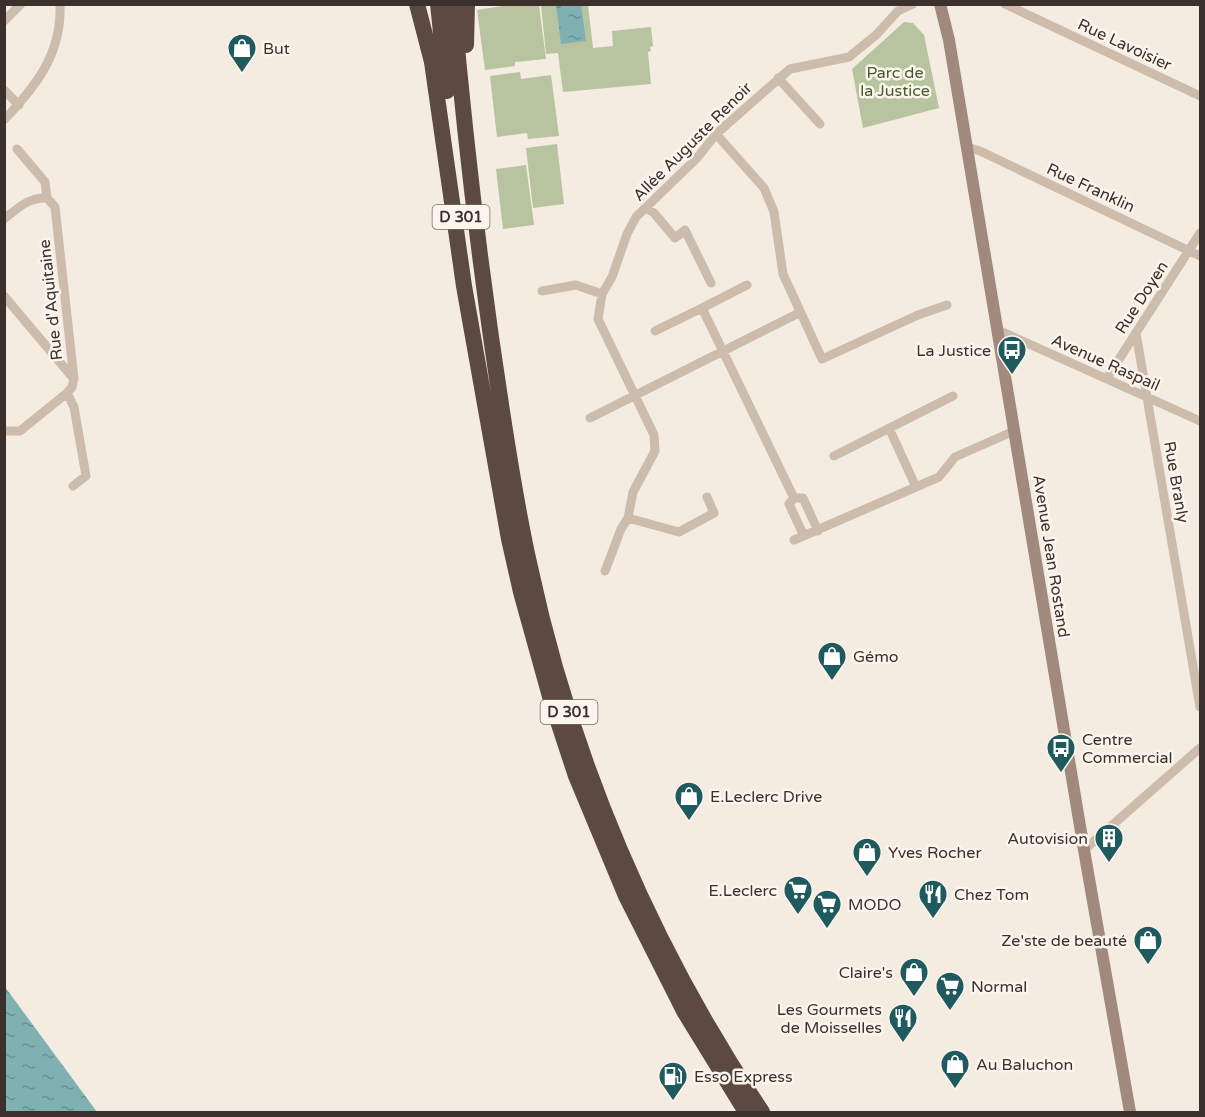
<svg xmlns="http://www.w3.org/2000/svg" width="1205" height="1117" font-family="'Varela Round',sans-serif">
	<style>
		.green { fill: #b8c4a0 }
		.water { fill: url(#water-ripples) }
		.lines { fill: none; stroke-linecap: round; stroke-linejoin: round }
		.street { stroke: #cdbbac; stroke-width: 9 }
		.secondary { stroke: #a18a7d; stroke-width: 12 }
		.highway { stroke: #5c4a42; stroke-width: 16 }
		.labels { text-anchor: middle; stroke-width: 5; stroke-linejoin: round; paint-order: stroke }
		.shield { fill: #fbf5ee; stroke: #756b66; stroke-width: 1.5 }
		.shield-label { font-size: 15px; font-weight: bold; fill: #3b302b }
		.street-label { font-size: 16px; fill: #3b302b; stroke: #fbf5ee }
		.poi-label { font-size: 16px; fill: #3b302b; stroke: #fbf5ee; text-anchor: start }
		.park-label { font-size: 16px; fill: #4a5a2e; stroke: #fbf5ee }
	</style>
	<defs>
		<pattern id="water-ripples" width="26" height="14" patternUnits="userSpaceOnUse" patternTransform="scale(1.5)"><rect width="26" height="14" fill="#7fb0b2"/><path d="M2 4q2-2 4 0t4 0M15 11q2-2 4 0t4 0" fill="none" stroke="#699091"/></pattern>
	</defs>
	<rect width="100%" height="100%" fill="#f4ebe1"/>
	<path class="green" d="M508 5H539L546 59 515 62V66L485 70 477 10Z
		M541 5H588L593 48 613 46 612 31 651 27 653 46 650 47 651 51 648 52 651 84 563 92 558 53 546 54Z
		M904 22 913 23 924 35 939 108 863 128 852 69Z
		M520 72 521 79 551 75 559 136 528 139 527 133 497 137 490 76Z
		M557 144 564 204 533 208 526 148Z
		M526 165 534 225 503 229 496 169Z"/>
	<path class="water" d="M556 5H581L586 41 561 44Z
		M4 987H5L97 1112H5Z"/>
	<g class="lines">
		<path class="street" d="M1005 4 1200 96
			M4 21 21 4
			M778 78 820 124
			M4 90 19 105
			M4 120C36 86 62 54 60 4
			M716 134 764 188 774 212 783 274 822 359 918 315 947 305
			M967 147 980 151 1200 256
			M17 149 45 182 47 198
			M646 208 654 213 675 238 685 230 711 283
			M4 219C18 208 29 197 47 198L55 207 74 379 72 387 67 393 20 431H4
			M747 285 702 308 794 498 789 504 804 536
			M542 291 576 285 602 294
			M4 296 74 379
			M998 330 1200 421
			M655 331 702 308
			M1136 333 1200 707
			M1107 378 1200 233
			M67 393 74 407 86 476 73 486
			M590 418 799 313
			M889 428 916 487
			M834 456 953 396
			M794 498H803L818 531
			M628 518 679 532 714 513 707 497
			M794 540 939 477 955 457 1014 431
			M605 571 621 529 628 518 633 492 655 451 654 435 598 319 602 294 612 277 627 234 636 217 697 158 716 134 790 69 849 57 876 35 898 11 913 4
			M1084 850 1200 748"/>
		<path class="secondary" d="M940 4 949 40 1084 850 1130 1112"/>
		<path class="highway" d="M417 4 432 62 464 286 509 539 521 592 551 700 576 776 626 896 684 1011 746 1112
			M438 4 447 91
			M453 4C465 140 481 276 502 411 510 463 518 515 530 567 571 759 652 949 762 1112
			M466 45 467 4"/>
	</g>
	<defs>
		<g id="shop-pin" transform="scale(1.5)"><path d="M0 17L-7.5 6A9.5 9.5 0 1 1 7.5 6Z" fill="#1f5a5e" stroke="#fbf5ee"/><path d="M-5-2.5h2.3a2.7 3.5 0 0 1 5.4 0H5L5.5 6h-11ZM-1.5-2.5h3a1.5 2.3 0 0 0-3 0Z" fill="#fff"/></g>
		<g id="bus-pin" transform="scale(1.5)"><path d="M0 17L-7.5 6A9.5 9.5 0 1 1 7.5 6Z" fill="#1f5a5e" stroke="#fbf5ee"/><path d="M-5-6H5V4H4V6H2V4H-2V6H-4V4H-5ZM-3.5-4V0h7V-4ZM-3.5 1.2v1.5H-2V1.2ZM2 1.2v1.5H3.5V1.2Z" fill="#fff"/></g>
		<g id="building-pin" transform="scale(1.5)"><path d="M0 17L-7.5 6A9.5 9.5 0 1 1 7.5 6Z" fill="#1f5a5e" stroke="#fbf5ee"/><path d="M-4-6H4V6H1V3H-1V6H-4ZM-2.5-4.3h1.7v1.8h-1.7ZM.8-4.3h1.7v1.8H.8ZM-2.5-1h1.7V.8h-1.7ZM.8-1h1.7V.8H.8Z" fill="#fff"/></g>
		<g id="supermarket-pin" transform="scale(1.5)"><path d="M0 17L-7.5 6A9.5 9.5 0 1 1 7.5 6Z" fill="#1f5a5e" stroke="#fbf5ee"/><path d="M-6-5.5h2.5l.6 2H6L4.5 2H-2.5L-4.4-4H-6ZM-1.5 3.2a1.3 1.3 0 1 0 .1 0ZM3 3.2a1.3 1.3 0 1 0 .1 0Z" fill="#fff"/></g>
		<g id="restaurant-pin" transform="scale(1.5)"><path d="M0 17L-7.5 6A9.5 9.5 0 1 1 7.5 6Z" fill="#1f5a5e" stroke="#fbf5ee"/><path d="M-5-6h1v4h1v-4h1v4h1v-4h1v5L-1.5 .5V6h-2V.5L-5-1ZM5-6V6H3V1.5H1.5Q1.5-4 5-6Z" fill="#fff"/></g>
		<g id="fuel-pin" transform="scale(1.5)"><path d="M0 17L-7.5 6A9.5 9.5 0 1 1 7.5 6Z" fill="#1f5a5e" stroke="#fbf5ee"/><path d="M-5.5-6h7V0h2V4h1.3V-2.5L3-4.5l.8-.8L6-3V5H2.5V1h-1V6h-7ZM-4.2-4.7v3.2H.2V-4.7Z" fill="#fff"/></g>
	</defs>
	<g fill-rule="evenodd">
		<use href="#shop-pin" x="242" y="48"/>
		<use href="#bus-pin" x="1012" y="350"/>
		<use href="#shop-pin" x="832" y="656"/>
		<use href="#bus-pin" x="1061" y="748"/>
		<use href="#shop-pin" x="689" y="796"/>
		<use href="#building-pin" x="1109" y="838"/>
		<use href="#shop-pin" x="867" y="852"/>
		<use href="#supermarket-pin" x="798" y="890"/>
		<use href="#restaurant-pin" x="933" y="894"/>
		<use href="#supermarket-pin" x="827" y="904"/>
		<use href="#shop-pin" x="1148" y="940"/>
		<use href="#shop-pin" x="914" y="972"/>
		<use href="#supermarket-pin" x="950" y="986"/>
		<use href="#restaurant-pin" x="903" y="1018"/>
		<use href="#shop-pin" x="955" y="1064"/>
		<use href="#fuel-pin" x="673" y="1076"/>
	</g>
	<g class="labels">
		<g class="shield">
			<rect x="432.5" y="205" width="57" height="24" rx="4.5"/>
			<rect x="540.5" y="700" width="57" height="24" rx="4.5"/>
		</g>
		<g class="shield-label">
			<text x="461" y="222">D 301</text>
			<text x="569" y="717">D 301</text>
		</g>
		<g class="street-label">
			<text transform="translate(1125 44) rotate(25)" y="6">Rue Lavoisier</text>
			<text transform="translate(692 141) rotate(-45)" y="6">Allée Auguste Renoir</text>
			<text transform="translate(1091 187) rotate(25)" y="6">Rue Franklin</text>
			<text transform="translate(1141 297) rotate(-57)" y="6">Rue Doyen</text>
			<text transform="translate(50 300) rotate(-96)" y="6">Rue d'Aquitaine</text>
			<text transform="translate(1106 362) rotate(24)" y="6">Avenue Raspail</text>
			<text transform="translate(1177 482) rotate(80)" y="6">Rue Branly</text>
			<text transform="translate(1052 556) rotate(81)" y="6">Avenue Jean Rostand</text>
		</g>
		<g class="poi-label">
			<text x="263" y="54">But</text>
			<text x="991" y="356" text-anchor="end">La Justice</text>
			<text x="853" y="662">Gémo</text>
			<text x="1082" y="745">Centre<tspan x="1082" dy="18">Commercial</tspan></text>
			<text x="710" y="802">E.Leclerc Drive</text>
			<text x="1088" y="844" text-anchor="end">Autovision</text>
			<text x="888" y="858">Yves Rocher</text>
			<text x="777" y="896" text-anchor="end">E.Leclerc</text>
			<text x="954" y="900">Chez Tom</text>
			<text x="848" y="910">MODO</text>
			<text x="1127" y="946" text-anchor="end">Ze'ste de beauté</text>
			<text x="893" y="978" text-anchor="end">Claire's</text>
			<text x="971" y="992">Normal</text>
			<text x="882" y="1015" text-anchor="end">Les Gourmets<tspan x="882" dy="18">de Moisselles</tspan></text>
			<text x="976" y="1070">Au Baluchon</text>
			<text x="694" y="1082">Esso Express</text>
		</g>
		<g class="park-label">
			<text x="895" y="78">Parc de<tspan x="895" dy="18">la Justice</tspan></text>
		</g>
	</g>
	<rect width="1205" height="1117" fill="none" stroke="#3b302b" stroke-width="12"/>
</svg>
